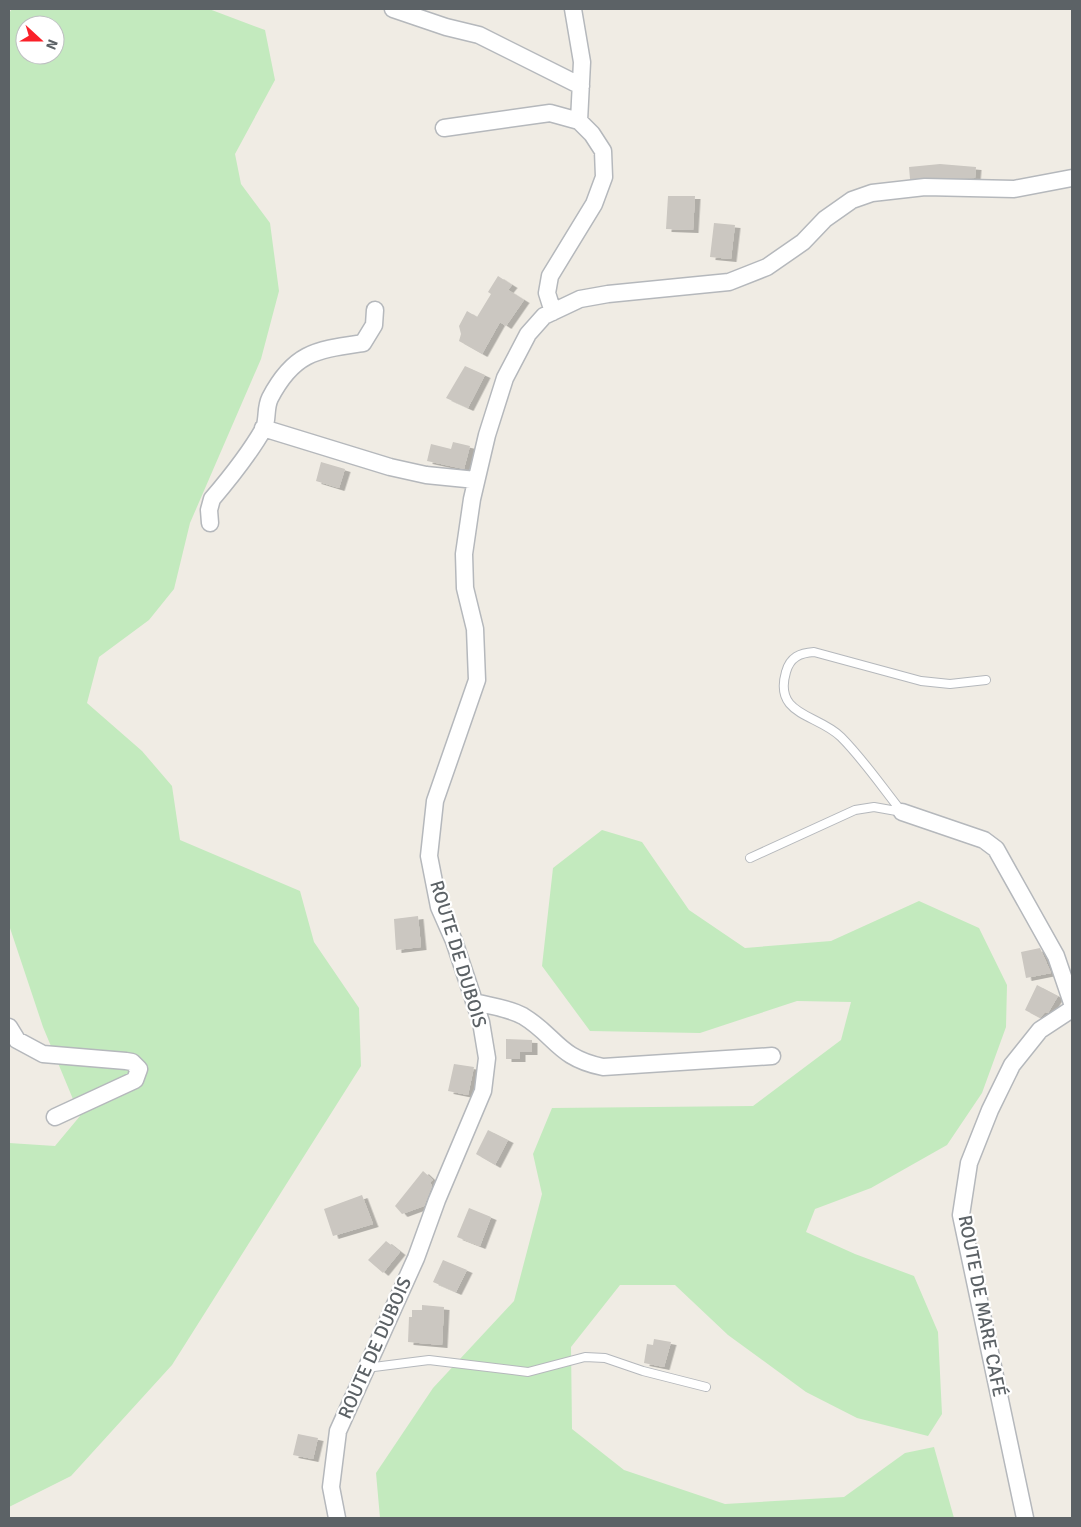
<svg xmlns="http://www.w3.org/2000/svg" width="1081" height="1527" font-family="Signika,sans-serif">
<defs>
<filter id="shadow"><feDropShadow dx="5.5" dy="3" stdDeviation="0" flood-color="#0004"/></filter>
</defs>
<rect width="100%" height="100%" fill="#f0ece4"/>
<path fill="#c3eabe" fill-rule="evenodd" d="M 12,9 L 209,9 L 265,30 L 275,80 L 235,154 L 241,184 L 270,223 L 279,291 L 261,359 L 190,523 L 174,589 L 149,620 L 99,657 L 87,703 L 142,751 L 172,786 L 180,840 L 300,891 L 314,942 L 359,1008 L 361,1066 L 172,1365 L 71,1476 L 9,1507 L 9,1143 L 55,1146 L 80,1116 L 43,1027 L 9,925 L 9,13 ZM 25,25 L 55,25 L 55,55 L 25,55 Z
M 602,830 L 642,842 L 689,910 L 745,948 L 831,941 L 919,901 L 979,928 L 1007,985 L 1006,1027 L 982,1093 L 947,1145 L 871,1188 L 815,1209 L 806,1232 L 855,1254 L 914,1276 L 938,1332 L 942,1414 L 928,1436 L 857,1418 L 806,1392 L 728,1335 L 675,1285 L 620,1285 L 571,1347 L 572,1429 L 624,1470 L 725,1504 L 844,1497 L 905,1453 L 934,1447 L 954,1518 L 380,1518 L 376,1473 L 433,1388 L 514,1301 L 542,1194 L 533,1154 L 552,1108 L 753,1106 L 841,1040 L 851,1002 L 797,1001 L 700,1033 L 590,1031 L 542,966 L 553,868 Z"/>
<path fill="#cbc7c1" filter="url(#shadow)" d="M 940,164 L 976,167 L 975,178 L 910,179 L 909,167 Z
M 668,196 L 695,196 L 693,230 L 666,229 Z
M 714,223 L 735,225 L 731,259 L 710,257 Z
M 498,276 L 512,285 L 508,290 L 524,300 L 506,326 L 500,322 L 482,354 L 459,341 L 461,334 L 459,326 L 467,311 L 477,317 L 491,294 L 488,292 Z
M 465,366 L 485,375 L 468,408 L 446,398 Z
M 453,442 L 470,446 L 464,469 L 427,461 L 431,444 L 451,449 Z
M 321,462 L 345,469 L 339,488 L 316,481 Z
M 418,916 L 421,947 L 396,950 L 394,919 Z
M 1040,948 L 1051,973 L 1026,978 L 1021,952 Z
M 1037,985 L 1058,996 L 1048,1013 L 1045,1012 L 1040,1018 L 1025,1010 Z
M 506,1039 L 532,1040 L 532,1052 L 520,1052 L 520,1059 L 506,1059 Z
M 454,1064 L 474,1067 L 468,1095 L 448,1091 Z
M 488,1130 L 508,1140 L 495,1165 L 476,1154 Z
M 423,1171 L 433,1180 L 430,1182 L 432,1186 L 424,1206 L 402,1214 L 395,1206 Z
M 362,1195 L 373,1224 L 333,1236 L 324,1209 Z
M 469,1208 L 491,1217 L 480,1246 L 457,1237 Z
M 386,1241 L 400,1252 L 383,1273 L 368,1260 Z
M 443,1260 L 467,1270 L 456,1292 L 433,1282 Z
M 422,1305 L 444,1307 L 442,1345 L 408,1342 L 409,1317 L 412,1317 L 412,1310 L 422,1310 Z
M 654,1339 L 671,1342 L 664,1367 L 644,1363 L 647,1344 L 653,1345 Z
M 298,1434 L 318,1438 L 313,1459 L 293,1455 Z"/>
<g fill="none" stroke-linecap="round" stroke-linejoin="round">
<defs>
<path id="service" d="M 902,812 C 882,787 863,759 841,737 C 818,714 773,716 786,672 C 790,657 800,653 814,652 L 921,681 L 950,684 L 986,680
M 750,858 L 855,810 L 874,807 L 902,812
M 366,1368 L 429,1360 L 528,1372 L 585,1357 L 605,1358 L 643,1371 L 706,1387"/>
<path id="minor" d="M 393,9 L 446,27 L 479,35 L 581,86
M 573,9 L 582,62 L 579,121
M 444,128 L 550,113 L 579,121 L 592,134 L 603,151 L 604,177 L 594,204 L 550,276 L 547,293 L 553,312
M 263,428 L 390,467 L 426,475 L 476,480
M 210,523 L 209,510 L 212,499 C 229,479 251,451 264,428 C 268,419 265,408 270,398 C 294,352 316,350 363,343 L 374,325 L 375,310
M 902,812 L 984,840 L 996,849 L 1056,956 L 1072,1003
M 474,1002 C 490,1006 509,1008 523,1016 C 556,1036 558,1058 603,1067 L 772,1056
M 9,1027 L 17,1040 L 43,1054 L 126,1061 L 132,1062 L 139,1069 L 135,1080 L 55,1117
M 337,1518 L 331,1487 L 338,1431 L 416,1258 L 437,1200 L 483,1091 L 487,1058 L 481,1022 L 454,941 L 439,907 L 429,856 L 435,801 L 477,680 L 475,629 L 465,588 L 464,554 L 472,499 L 487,435 L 505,378 L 528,334 L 544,316 L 580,299 L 608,294 L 729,282 L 767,267 L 803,242 L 825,219 L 852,200 L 872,193 L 925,187 L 1014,189 L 1072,178
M 1025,1518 L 961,1215 L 969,1163 L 990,1110 L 1012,1065 L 1040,1030 L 1072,1009"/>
</defs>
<use href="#service" stroke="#b5b8bc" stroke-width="10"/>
<use href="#minor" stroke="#b5b8bc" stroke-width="19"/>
<use href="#service" stroke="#fff" stroke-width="8"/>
<use href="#minor" stroke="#fff" stroke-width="16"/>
</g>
<g text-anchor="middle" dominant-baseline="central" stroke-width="4.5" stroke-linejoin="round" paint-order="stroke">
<g font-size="19" fill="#5c6266" stroke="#fff">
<text transform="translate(458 954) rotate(73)">ROUTE DE DUBOIS</text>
<text transform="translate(982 1306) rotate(79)">ROUTE DE MARE CAFÉ</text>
<text transform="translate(375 1348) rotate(-66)">ROUTE DE DUBOIS</text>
</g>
</g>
<rect width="1081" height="1527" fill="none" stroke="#5c6266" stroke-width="20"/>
<g transform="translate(40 40) rotate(111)"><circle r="24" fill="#ffffff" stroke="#bec0c2"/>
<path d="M0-4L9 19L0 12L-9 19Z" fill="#fa2029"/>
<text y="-8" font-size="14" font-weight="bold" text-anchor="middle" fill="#5c6266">N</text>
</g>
</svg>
